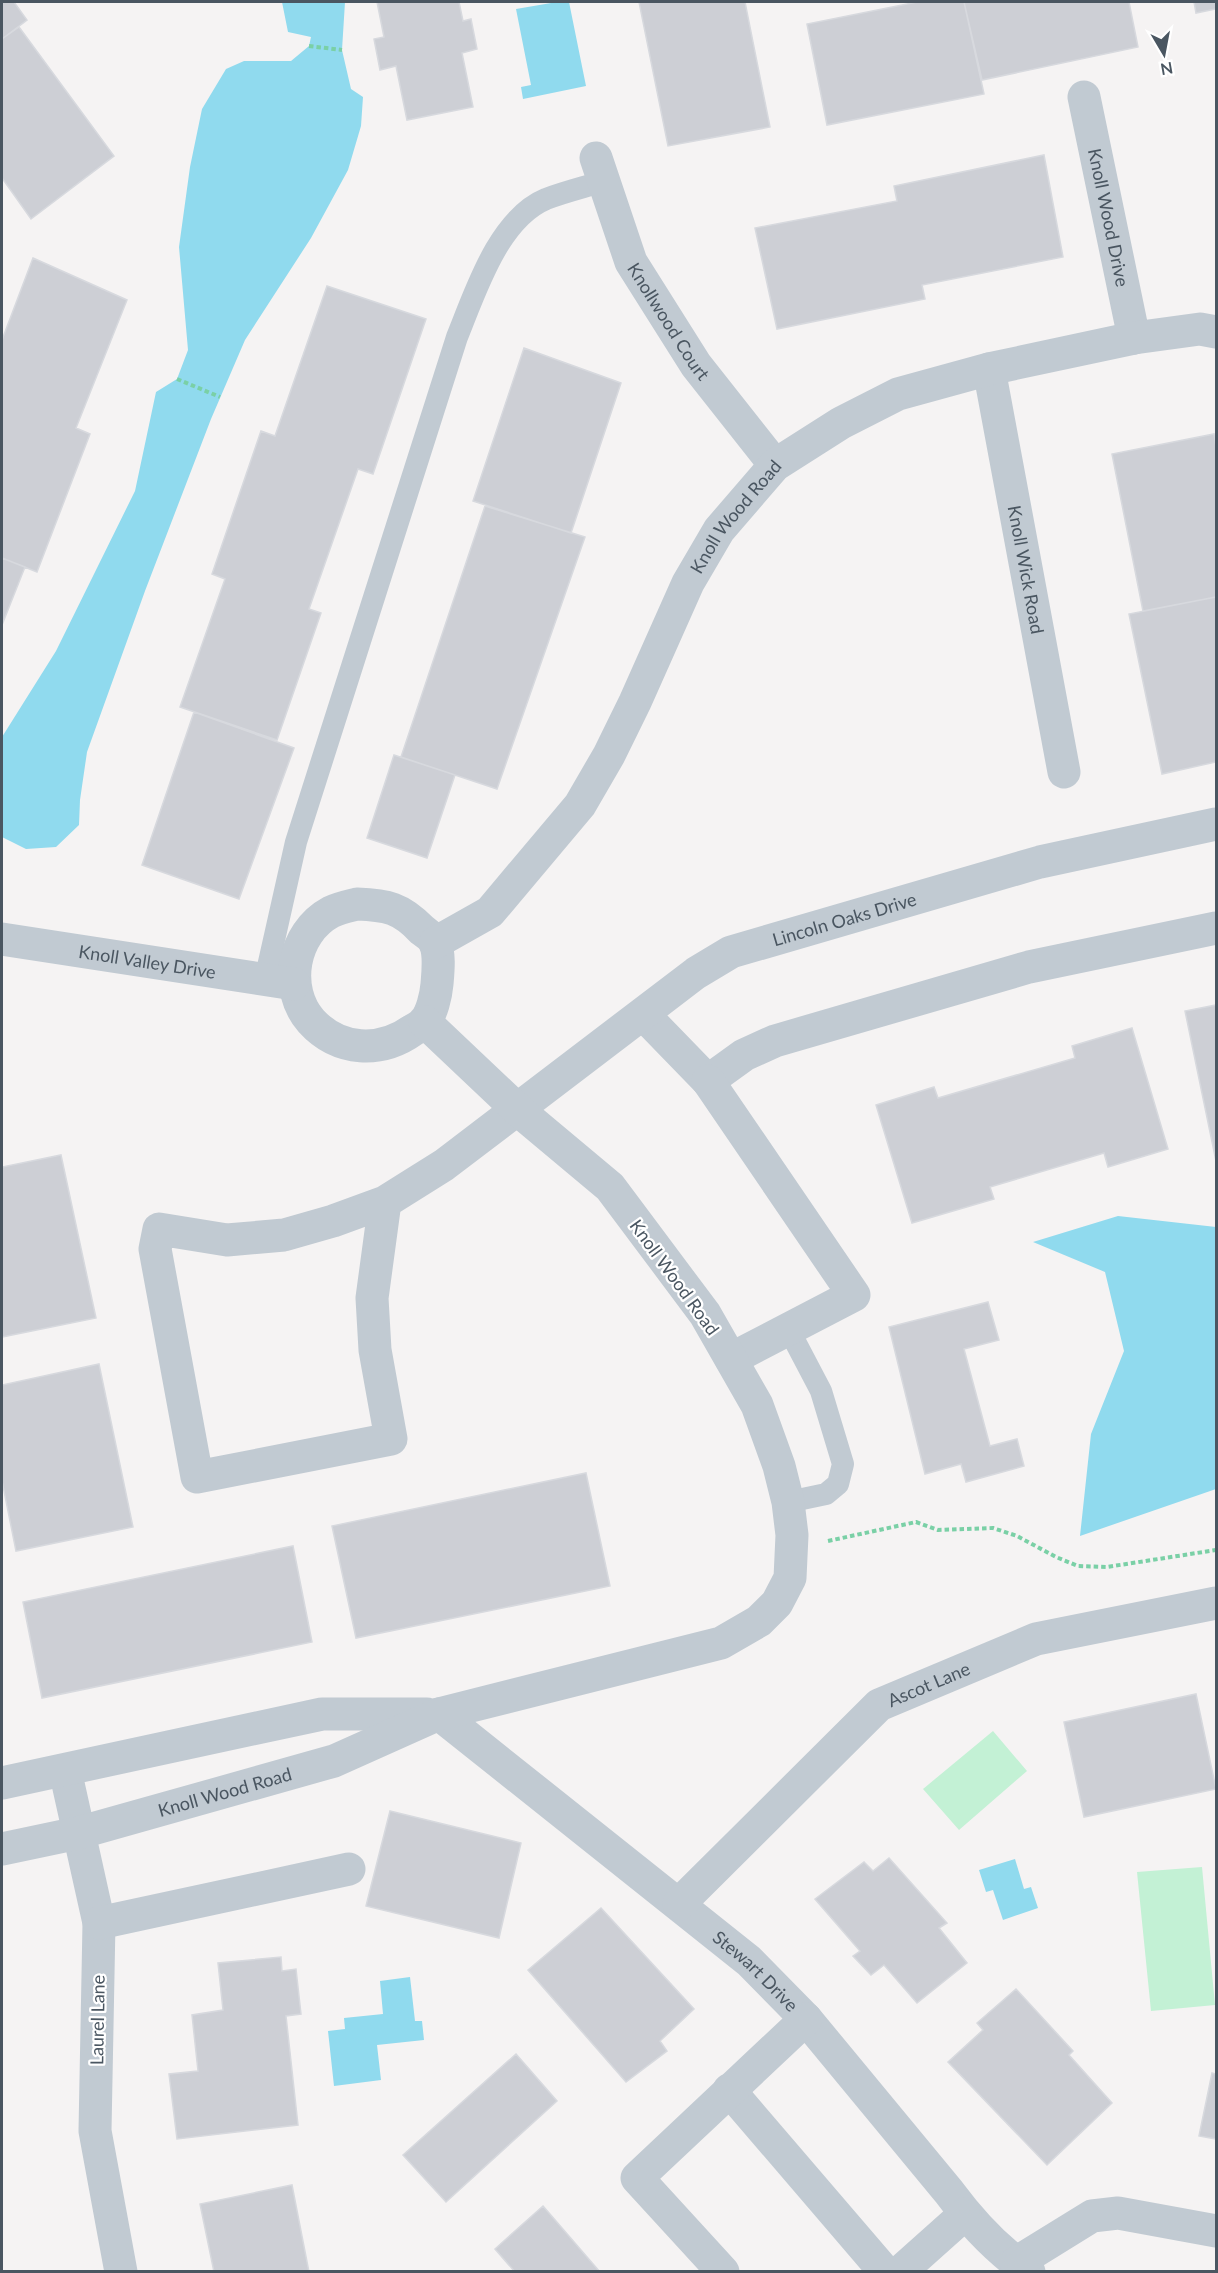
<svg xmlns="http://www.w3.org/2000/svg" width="1218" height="2273" font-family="Lato,sans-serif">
<rect width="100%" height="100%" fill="#f5f3f3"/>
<path fill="#c3f1d5" d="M 993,1731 L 1027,1771 L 959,1830 L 923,1789 Z
M 1202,1867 L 1215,2005 L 1151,2011 L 1137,1872 Z"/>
<path fill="#90daee" d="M 282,2 L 345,2 L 342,50 L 351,89 L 363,97 L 361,126 L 348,170 L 311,238 L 245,340 L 211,419 L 145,591 L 87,752 L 80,800 L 79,825 L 56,847 L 26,849 L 2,837 L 2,737 L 56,651 L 135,491 L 156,392 L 177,379 L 188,350 L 179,247 L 190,167 L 202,109 L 226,69 L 244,61 L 291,61 L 309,46 L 311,37 L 288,32 Z
M 557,2 L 569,2 L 586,86 L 523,99 L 521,87 L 531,85 L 516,9 Z
M 1118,1216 L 1216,1227 L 1216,1489 L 1080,1536 L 1091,1434 L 1124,1351 L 1105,1272 L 1033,1242 Z
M 1015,1859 L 1024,1889 L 1031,1887 L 1038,1908 L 1003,1920 L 993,1890 L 986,1892 L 979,1870 Z
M 410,1977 L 415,2021 L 422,2021 L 424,2040 L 377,2045 L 381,2080 L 334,2086 L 328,2031 L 345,2029 L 344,2018 L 383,2014 L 380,1981 Z"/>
<path fill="#cdcfd5" stroke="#d7d9de" stroke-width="1.5" d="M 2,2 L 14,2 L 27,20 L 2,39 Z
M 377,2 L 459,2 L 463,21 L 471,19 L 477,49 L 462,53 L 473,107 L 407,120 L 396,66 L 380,70 L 374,39 L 384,37 Z
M 639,2 L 745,2 L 770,127 L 668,146 Z
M 917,2 L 964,2 L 984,94 L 827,125 L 807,24 Z
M 964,2 L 1129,2 L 1138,47 L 982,80 Z
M 1194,2 L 1216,2 L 1216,9 L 1196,13 Z
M 19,27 L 114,156 L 31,219 L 2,178 L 2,39 Z
M 1044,155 L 1063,257 L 922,285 L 925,299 L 777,329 L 755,228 L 897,201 L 894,186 Z
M 33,258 L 127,300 L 76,428 L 90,434 L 37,572 L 2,558 L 2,340 Z
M 327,286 L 426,319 L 373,474 L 358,469 L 309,609 L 321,613 L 277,740 L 180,707 L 225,579 L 212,574 L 261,431 L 275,436 Z
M 524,348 L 621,383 L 571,533 L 473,501 Z
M 1214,434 L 1216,447 L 1216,597 L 1143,611 L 1112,454 Z
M 485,506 L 585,537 L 497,789 L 401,757 Z
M 2,558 L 25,567 L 2,625 Z
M 1216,597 L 1216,762 L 1162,774 L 1129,614 Z
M 194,712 L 294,748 L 239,899 L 142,865 Z
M 394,755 L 455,775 L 427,858 L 367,838 Z
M 1216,1005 L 1216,1161 L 1185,1011 Z
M 1132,1028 L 1168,1149 L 1108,1167 L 1104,1153 L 990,1187 L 994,1199 L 912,1223 L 876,1105 L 934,1087 L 938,1098 L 1075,1058 L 1072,1046 Z
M 61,1155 L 96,1318 L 2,1337 L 2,1167 Z
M 988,1302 L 999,1340 L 964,1349 L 990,1446 L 1017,1439 L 1024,1466 L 966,1482 L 961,1464 L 925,1474 L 889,1327 Z
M 99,1364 L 133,1527 L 16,1551 L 2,1481 L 2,1385 Z
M 586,1473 L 610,1586 L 356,1638 L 332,1526 Z
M 293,1546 L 312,1642 L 42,1698 L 23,1602 Z
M 1196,1694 L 1216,1789 L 1084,1817 L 1064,1722 Z
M 390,1811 L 521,1843 L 499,1938 L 366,1906 Z
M 889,1858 L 947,1923 L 939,1928 L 967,1963 L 917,2003 L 884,1965 L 871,1975 L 853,1956 L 860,1951 L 815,1899 L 864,1862 L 873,1871 Z
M 601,1908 L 694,2009 L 660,2041 L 667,2051 L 626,2082 L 528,1970 Z
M 281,1957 L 282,1971 L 296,1969 L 301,2014 L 286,2016 L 298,2125 L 177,2139 L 169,2074 L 198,2071 L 192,2015 L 223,2010 L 218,1963 Z
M 1016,1989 L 1073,2051 L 1069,2055 L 1112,2103 L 1047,2165 L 948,2062 L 983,2030 L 977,2023 Z
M 516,2054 L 557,2101 L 446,2202 L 403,2155 Z
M 1212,2073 L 1216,2074 L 1216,2139 L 1199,2136 Z
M 292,2185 L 309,2272 L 214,2272 L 200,2204 Z
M 543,2206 L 600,2272 L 515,2272 L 495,2249 Z"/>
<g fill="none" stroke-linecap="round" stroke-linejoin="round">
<path stroke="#7ad0a6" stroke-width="4" stroke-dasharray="4.5 3" stroke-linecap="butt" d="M 309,46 L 342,50
M 177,379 L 220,397
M 828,1541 L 916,1522 L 938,1530 L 993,1528 L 1017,1536 L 1056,1557 L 1078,1566 L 1107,1567 L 1216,1550"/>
<path stroke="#c1cad2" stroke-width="22" d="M 265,980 L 296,842 L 457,337 C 475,293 498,219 546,199 C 564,192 585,187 604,181
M 788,1502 L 826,1494 L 838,1484 L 843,1464 L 821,1391 L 789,1330"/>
<g stroke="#c1cad2" stroke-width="33">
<path id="s1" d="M 1084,97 L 1134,338"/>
<path id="s2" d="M 596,158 L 631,262 L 696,365 L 775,465"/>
<path id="s3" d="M 989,369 L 1064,772"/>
<path d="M 357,904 C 387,905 401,908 422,930 C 426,933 433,938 435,943 C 440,954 438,972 437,984 C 436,995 432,1014 424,1022 C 422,1025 417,1028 413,1030 C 381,1053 339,1052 311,1021 C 283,989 292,933 331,912 C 339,908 349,906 357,904 Z"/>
<path id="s4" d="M 2,939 L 294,984"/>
<path id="s5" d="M 435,943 L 490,912 L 580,805 L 609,755 L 635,702 L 688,583 L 719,530 L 775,465 L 841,423 L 898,394 L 989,369 L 1134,338 L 1200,329 L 1216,332"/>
<path d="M 643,1014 L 708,1081 L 744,1055 L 775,1041 L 1029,967 L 1216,928"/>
<path d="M 708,1081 L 854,1295 L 731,1359"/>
<path id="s6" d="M 385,1202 L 372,1298 L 375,1350 L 391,1439 L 197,1477 L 155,1249 L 159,1229 L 227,1240 L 284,1235 L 333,1221 L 385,1202 L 444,1165 L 696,973 L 731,952 L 1040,862 L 1216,824"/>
<path id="s7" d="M 439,1714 L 749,1961 L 806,2019 L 949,2192 C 972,2223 997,2250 1029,2272"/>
<path d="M 65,1770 L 99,1923 L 95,2131 L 121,2272"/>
<path d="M 2,1783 L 322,1714 L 427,1714"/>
<path id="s8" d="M 2,1849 L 78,1833 L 334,1761 L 439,1714 L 721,1643 L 759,1621 L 777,1603 L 790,1578 L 792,1535 L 788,1502 L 779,1466 L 757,1405 L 705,1314 L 610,1187 L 518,1110 L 425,1022"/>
<path id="s9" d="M 679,1904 L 879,1705 L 1036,1639 L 1216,1603"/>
<path d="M 99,1923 L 349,1869"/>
<path d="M 729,2090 L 885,2272"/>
<path d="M 1016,2263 L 1092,2216 L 1118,2213 L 1216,2231"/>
<path d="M 723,2272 L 637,2178 L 806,2019"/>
<path d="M 900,2272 L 965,2214"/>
</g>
</g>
<g text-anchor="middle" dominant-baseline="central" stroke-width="4.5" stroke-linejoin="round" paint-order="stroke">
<g font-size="18" fill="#4a5661" stroke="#fff">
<text stroke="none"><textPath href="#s1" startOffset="123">Knoll Wood Drive</textPath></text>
<text stroke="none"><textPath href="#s2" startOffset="180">Knollwood Court</textPath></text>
<text stroke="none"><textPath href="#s5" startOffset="532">Knoll Wood Road</textPath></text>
<text stroke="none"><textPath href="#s3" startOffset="204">Knoll Wick Road</textPath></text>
<text stroke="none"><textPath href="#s6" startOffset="1467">Lincoln Oaks Drive</textPath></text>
<text stroke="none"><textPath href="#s4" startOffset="147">Knoll Valley Drive</textPath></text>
<text transform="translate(675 1277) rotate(54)">Knoll Wood Road</text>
<text stroke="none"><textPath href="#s9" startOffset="336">Ascot Lane</textPath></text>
<text stroke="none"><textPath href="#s8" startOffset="230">Knoll Wood Road</textPath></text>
<text stroke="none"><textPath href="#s7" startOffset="408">Stewart Drive</textPath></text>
<text transform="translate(97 2020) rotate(-89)">Laurel Lane</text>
</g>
</g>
<rect width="1218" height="2273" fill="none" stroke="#4a5661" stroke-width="6"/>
<g transform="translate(1164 54) rotate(170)" stroke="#ffffff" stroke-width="4.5" paint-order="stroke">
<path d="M0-4.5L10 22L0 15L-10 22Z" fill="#4a5661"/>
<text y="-9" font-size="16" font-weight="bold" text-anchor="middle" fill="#4a5661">N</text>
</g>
</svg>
